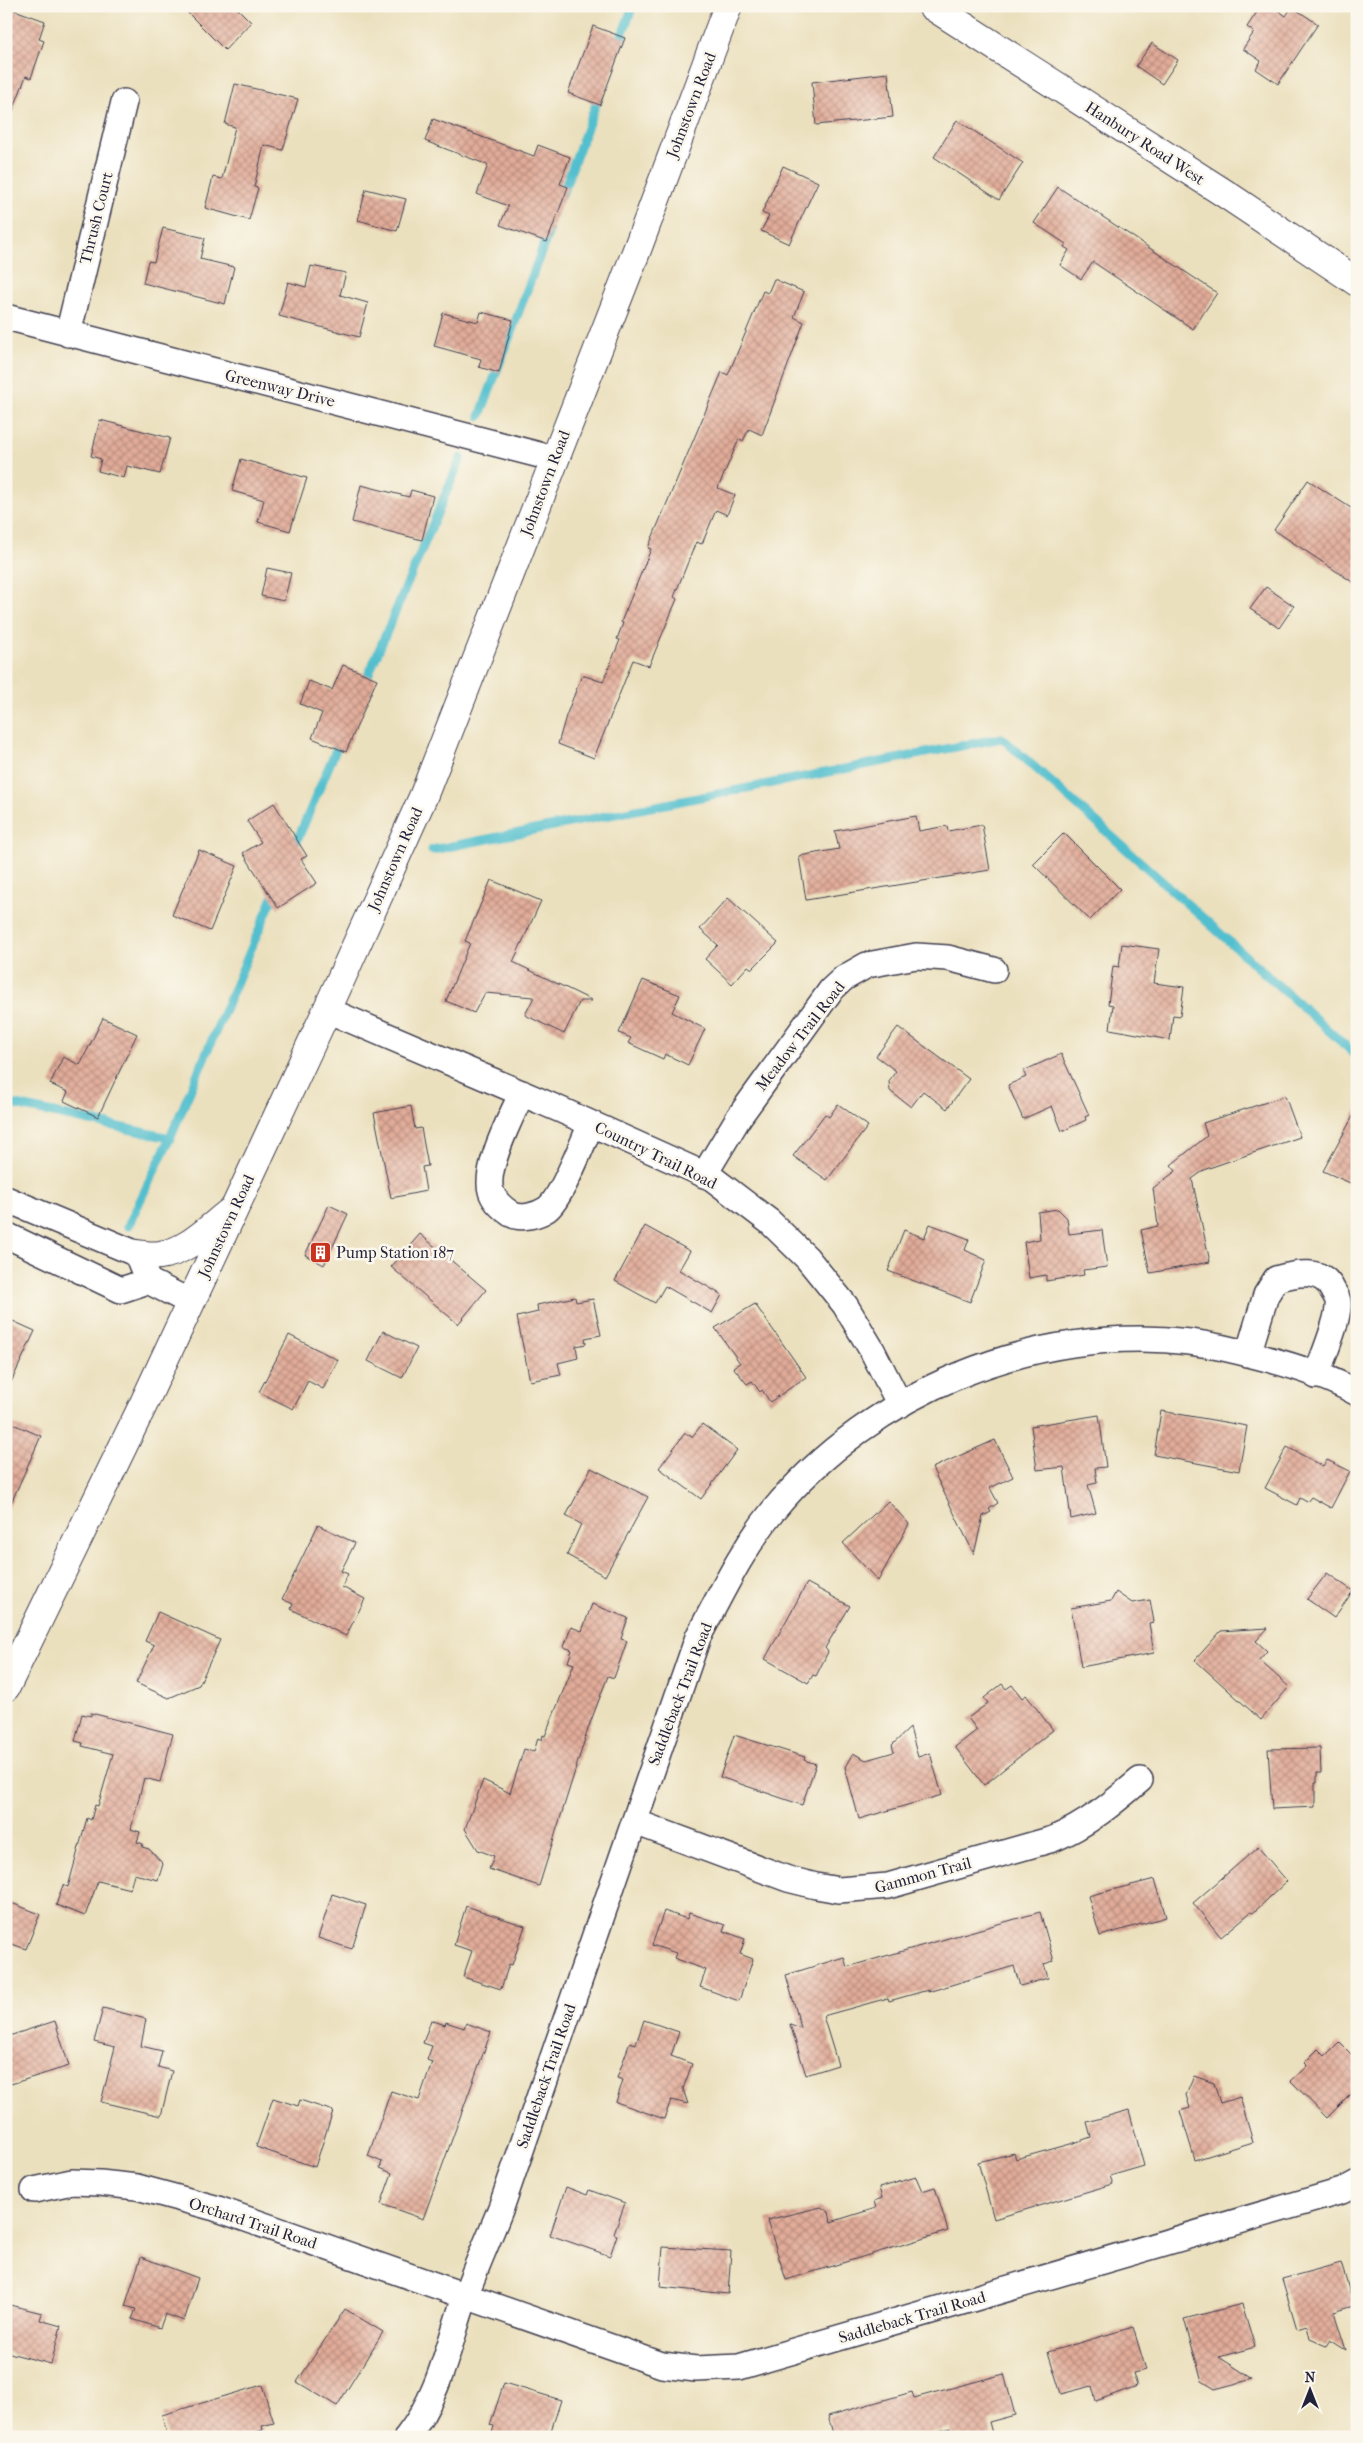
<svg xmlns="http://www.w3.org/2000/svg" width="1363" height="2443" font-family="'IM FELL French Canon',serif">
<defs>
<pattern id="building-cross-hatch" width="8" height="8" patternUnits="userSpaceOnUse" patternTransform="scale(1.25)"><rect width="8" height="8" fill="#e2ac99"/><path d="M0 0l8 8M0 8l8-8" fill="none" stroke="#b78c7e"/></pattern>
</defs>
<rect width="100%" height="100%" fill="#fbf7ec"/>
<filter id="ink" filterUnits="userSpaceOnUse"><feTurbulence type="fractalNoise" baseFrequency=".02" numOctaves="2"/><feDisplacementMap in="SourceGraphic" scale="10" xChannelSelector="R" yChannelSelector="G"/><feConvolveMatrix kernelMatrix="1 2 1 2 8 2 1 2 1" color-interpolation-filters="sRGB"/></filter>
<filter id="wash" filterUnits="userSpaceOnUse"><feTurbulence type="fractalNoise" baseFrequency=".0096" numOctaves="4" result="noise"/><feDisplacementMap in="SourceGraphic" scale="20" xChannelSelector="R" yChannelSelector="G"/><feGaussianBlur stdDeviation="1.12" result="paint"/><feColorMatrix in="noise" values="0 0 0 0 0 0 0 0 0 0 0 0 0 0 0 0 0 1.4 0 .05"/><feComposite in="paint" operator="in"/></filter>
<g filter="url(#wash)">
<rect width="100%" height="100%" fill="#ebe0be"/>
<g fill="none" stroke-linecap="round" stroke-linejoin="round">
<path stroke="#53bfce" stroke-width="9" d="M 617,48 L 633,6
M 562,195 L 600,93
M 480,416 L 549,231
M 364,685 L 461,458
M 293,850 L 341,738
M 432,850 L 1002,738 L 1357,1056
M 6,1103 L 170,1138
M 128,1226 L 170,1138 L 277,888"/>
</g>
<g id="blocks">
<path fill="url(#building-cross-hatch)" d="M 181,6 L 235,6 L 251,22 L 225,50 Z
M 1261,6 L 1272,6 L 1286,16 L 1292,7 L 1318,24 L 1278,84 L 1256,69 L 1261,61 L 1243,49 L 1254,32 L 1247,27 Z
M 6,7 L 45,21 L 39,39 L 44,41 L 31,78 L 26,76 L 9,121 L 6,121 Z
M 593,26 L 625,38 L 600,105 L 568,93 Z
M 1152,43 L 1178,60 L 1162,84 L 1136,66 Z
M 888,73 L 893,117 L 816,125 L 812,82 Z
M 235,84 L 298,99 L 283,150 L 264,145 L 254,187 L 258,188 L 249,220 L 205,208 L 213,177 L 222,179 L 235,127 L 225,124 Z
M 433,119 L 534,156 L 538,145 L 570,157 L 560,184 L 568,187 L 547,242 L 500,225 L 508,206 L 477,194 L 488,165 L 425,141 Z
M 957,120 L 1023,163 L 999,200 L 934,157 Z
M 783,166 L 818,182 L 789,244 L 761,231 L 769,216 L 762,213 Z
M 1058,187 L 1217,293 L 1193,329 L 1093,262 L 1081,279 L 1060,265 L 1069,250 L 1064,247 L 1066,244 L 1034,223 Z
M 366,189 L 406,199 L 397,231 L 358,220 Z
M 163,228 L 205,238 L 200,259 L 234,267 L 225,304 L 143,283 L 148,261 L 154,262 Z
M 311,266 L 346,273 L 340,295 L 368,303 L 359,337 L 279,316 L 288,282 L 306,287 Z
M 774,279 L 804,292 L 794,317 L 804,322 L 762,435 L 749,429 L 743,441 L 739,439 L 718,488 L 735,495 L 727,515 L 716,510 L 702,544 L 696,542 L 674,597 L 677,599 L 649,666 L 633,660 L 594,758 L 558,744 L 566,716 L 582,675 L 603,682 L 620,640 L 617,639 L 623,623 L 621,622 L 651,549 L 648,548 L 722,372 L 728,375 L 763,291 L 768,293 Z
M 481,312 L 513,320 L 499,373 L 479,367 L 481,359 L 434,346 L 443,313 L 478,322 Z
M 100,420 L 170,438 L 160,474 L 127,466 L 124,478 L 98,471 L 101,459 L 91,456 Z
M 241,459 L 307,478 L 290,531 L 258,522 L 264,500 L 232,491 Z
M 1308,480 L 1357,512 L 1357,585 L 1274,530 Z
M 361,485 L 409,497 L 411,490 L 433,496 L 422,540 L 352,522 Z
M 267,568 L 291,573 L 284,601 L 261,596 Z
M 1266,587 L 1294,606 L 1279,628 L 1250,609 Z
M 343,665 L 377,679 L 346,752 L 312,738 L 322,713 L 300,704 L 309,681 L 332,690 Z
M 274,803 L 307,856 L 301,859 L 317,883 L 278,908 L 243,853 L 261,842 L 247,821 Z
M 916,816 L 919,831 L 947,826 L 948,831 L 982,825 L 990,870 L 806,900 L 799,856 L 839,849 L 835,831 Z
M 1064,833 L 1120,889 L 1090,920 L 1033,864 Z
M 199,850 L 237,866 L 210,931 L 172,915 Z
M 491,880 L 541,901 L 513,962 L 591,1000 L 591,1001 L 580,1001 L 564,1034 L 525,1015 L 534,997 L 485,993 L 474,1013 L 446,1001 L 470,943 L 465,941 Z
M 728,898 L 778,943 L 752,969 L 748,966 L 732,984 L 705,959 L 718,945 L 700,929 Z
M 1122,944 L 1159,949 L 1154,983 L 1184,987 L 1180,1016 L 1173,1015 L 1170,1040 L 1110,1029 L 1113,1005 L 1108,1004 L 1113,966 L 1119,967 Z
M 643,980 L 680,995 L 672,1012 L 705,1029 L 688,1065 L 665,1054 L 663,1059 L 628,1043 L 631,1038 L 619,1033 Z
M 103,1018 L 137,1034 L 98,1117 L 64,1101 L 68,1092 L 50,1084 L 63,1057 L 80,1065 Z
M 898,1027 L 969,1079 L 947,1109 L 923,1091 L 911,1107 L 890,1091 L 889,1081 L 896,1071 L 876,1056 Z
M 1061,1054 L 1089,1115 L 1085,1117 L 1086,1120 L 1062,1131 L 1052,1106 L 1023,1119 L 1008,1085 L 1026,1077 L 1023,1071 Z
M 1285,1096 L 1300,1137 L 1206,1169 L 1192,1179 L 1210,1262 L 1150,1273 L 1141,1230 L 1158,1226 L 1153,1188 L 1176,1171 L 1171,1165 L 1207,1136 L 1203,1123 Z
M 838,1104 L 868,1126 L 827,1180 L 793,1156 L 825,1114 L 829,1117 Z
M 411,1106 L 415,1129 L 421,1128 L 428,1166 L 422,1167 L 426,1191 L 391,1198 L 374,1113 Z
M 1357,1109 L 1357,1186 L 1323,1171 Z
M 329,1205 L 348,1214 L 324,1265 L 305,1255 Z
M 1058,1209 L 1067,1218 L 1069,1234 L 1102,1230 L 1107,1267 L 1083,1270 L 1084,1275 L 1046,1281 L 1046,1275 L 1029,1278 L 1024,1242 L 1040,1239 L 1038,1212 Z
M 930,1224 L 969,1239 L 965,1250 L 986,1260 L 970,1302 L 888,1271 L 904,1230 L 924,1238 Z
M 645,1226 L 690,1251 L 679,1270 L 722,1295 L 712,1313 L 665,1286 L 655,1303 L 615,1281 Z
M 420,1234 L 486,1290 L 458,1324 L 391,1267 Z
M 575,1297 L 576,1302 L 593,1299 L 601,1335 L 585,1338 L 586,1344 L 576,1346 L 578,1358 L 558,1363 L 561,1375 L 530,1381 L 517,1317 L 538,1312 L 537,1305 Z
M 755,1304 L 806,1377 L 770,1402 L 762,1390 L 760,1392 L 752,1381 L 747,1384 L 733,1367 L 740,1363 L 715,1328 Z
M 6,1318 L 35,1331 L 6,1393 Z
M 383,1331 L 417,1348 L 402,1378 L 368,1361 Z
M 289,1335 L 338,1360 L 323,1389 L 308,1381 L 293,1409 L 259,1392 Z
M 1161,1411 L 1247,1426 L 1239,1471 L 1154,1455 Z
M 1099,1415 L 1106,1467 L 1095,1468 L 1097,1483 L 1088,1485 L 1096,1513 L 1071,1519 L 1064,1467 L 1037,1470 L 1031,1426 Z
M 6,1421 L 41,1436 L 7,1512 L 6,1512 Z
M 702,1424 L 737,1450 L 701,1499 L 659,1468 L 685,1433 L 692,1437 Z
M 995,1440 L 1013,1477 L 990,1488 L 998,1503 L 989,1509 L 991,1512 L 983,1516 L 974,1554 L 932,1468 Z
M 1287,1447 L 1323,1466 L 1327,1460 L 1350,1471 L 1331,1508 L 1311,1497 L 1307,1502 L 1300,1498 L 1297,1505 L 1265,1488 Z
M 591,1468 L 648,1497 L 605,1576 L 567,1555 L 581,1524 L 566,1516 Z
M 888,1501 L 909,1524 L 878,1581 L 843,1543 Z
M 318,1525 L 355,1543 L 341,1571 L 348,1574 L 342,1587 L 365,1599 L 346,1636 L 291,1609 L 293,1604 L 282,1599 Z
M 1327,1573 L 1353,1591 L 1334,1618 L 1307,1599 Z
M 807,1583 L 850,1606 L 825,1648 L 828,1652 L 816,1676 L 813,1675 L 808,1683 L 765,1659 Z
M 1116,1592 L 1132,1603 L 1150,1600 L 1154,1622 L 1149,1623 L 1154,1653 L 1081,1667 L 1071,1608 L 1111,1601 Z
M 592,1604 L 628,1618 L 621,1639 L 627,1641 L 614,1678 L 608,1676 L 589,1726 L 539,1886 L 489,1869 L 494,1856 L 478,1850 L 465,1829 L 483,1780 L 510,1793 L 524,1749 L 534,1752 L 538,1738 L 542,1740 L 543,1735 L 545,1736 L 574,1664 L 568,1662 L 572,1650 L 564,1647 L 571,1627 L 582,1631 Z
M 158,1612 L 220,1640 L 199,1685 L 169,1698 L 136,1683 L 154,1645 L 145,1641 Z
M 1268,1628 L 1256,1641 L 1267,1651 L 1259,1660 L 1289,1687 L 1261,1720 L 1195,1660 L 1221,1631 Z
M 1002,1684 L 1006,1689 L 1012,1685 L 1022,1698 L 1026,1695 L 1053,1730 L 984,1785 L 955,1747 L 977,1730 L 968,1718 L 988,1703 L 984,1698 Z
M 91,1713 L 173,1734 L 160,1782 L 144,1778 L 131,1829 L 140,1832 L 137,1842 L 143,1844 L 142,1847 L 149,1849 L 163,1864 L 158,1880 L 134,1874 L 130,1889 L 98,1881 L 85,1916 L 56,1905 L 63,1885 L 68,1887 L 87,1818 L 91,1820 L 95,1805 L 98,1806 L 113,1754 L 82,1746 L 83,1743 L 75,1741 L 82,1714 L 91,1716 Z
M 910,1728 L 918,1757 L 930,1753 L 942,1795 L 859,1819 L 845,1767 L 853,1753 L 866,1760 L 894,1752 L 892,1745 Z
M 734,1735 L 805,1757 L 804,1760 L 816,1764 L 802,1805 L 720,1777 Z
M 1320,1748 L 1321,1773 L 1317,1773 L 1317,1783 L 1315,1783 L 1315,1807 L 1272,1809 L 1268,1749 Z
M 1258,1847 L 1287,1881 L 1253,1913 L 1251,1912 L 1221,1937 L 1193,1903 Z
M 1155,1879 L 1166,1917 L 1100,1936 L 1088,1896 Z
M 332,1894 L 366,1905 L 352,1949 L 318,1938 Z
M 6,1901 L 40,1914 L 26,1949 L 6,1942 Z
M 466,1906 L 525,1926 L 512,1965 L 509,1964 L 501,1989 L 463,1977 L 472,1951 L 454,1945 Z
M 664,1911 L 687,1919 L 689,1913 L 725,1925 L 723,1931 L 745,1939 L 740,1954 L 753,1959 L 739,2001 L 700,1987 L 706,1970 L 674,1958 L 676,1953 L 652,1945 Z
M 1040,1912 L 1054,1961 L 1044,1964 L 1048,1978 L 1020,1986 L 1014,1966 L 928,1992 L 928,1990 L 889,2001 L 888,1998 L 823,2016 L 838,2065 L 806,2075 L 790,2024 L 801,2028 L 786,1975 L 844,1957 L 847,1967 Z
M 103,2008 L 146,2019 L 141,2046 L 162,2051 L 158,2067 L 172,2071 L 161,2116 L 101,2102 L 115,2047 L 94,2042 Z
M 431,2020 L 445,2025 L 446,2022 L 464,2028 L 466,2023 L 491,2032 L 423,2219 L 381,2204 L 392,2173 L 380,2168 L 382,2162 L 368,2156 L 391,2091 L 419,2100 L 432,2062 L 427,2060 L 432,2046 L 423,2043 Z
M 644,2020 L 679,2032 L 671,2056 L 692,2064 L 683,2089 L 688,2104 L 671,2100 L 664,2119 L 616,2102 L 623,2080 L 617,2078 L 630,2042 L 636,2044 Z
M 55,2021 L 69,2066 L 11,2084 L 6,2070 L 6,2037 Z
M 1339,2042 L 1357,2060 L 1357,2088 L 1327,2118 L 1291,2081 L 1307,2066 L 1304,2063 L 1318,2049 L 1325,2056 Z
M 1194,2076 L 1214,2083 L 1220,2103 L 1240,2097 L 1253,2142 L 1195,2160 L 1180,2111 L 1190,2108 L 1186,2095 Z
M 273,2098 L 298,2106 L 300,2100 L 333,2111 L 315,2167 L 256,2147 Z
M 1129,2110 L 1144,2166 L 1110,2176 L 1113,2184 L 994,2219 L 978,2162 L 1014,2153 L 1016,2159 L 1074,2143 L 1091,2137 L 1087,2122 Z
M 916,2177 L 922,2191 L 935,2187 L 948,2231 L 786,2280 L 767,2220 L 821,2207 L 829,2212 L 831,2222 L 876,2208 L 874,2201 L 882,2198 L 879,2188 Z
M 566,2187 L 587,2195 L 589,2190 L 625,2203 L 614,2234 L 617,2235 L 610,2256 L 550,2235 Z
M 663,2247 L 731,2251 L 728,2294 L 660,2287 Z
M 141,2257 L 198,2278 L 184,2321 L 165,2314 L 160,2328 L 132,2319 L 136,2309 L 125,2306 Z
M 1341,2263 L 1354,2306 L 1334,2312 L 1346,2350 L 1330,2340 L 1326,2346 L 1310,2339 L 1307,2326 L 1297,2329 L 1282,2279 Z
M 6,2304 L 42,2313 L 40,2320 L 61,2326 L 51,2364 L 6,2352 Z
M 1242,2304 L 1255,2347 L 1219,2357 L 1253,2379 L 1215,2389 L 1202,2381 L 1184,2319 Z
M 345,2309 L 383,2332 L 337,2406 L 297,2382 Z
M 1133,2327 L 1146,2370 L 1133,2373 L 1137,2386 L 1096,2401 L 1092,2386 L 1061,2394 L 1048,2352 Z
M 1004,2374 L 1015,2415 L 989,2422 L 993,2437 L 952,2437 L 950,2428 L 917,2437 L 834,2437 L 828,2416 L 912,2392 L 914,2398 Z
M 504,2383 L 561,2400 L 549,2437 L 491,2437 L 494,2426 L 490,2425 Z
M 262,2385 L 274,2423 L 262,2426 L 263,2430 L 240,2437 L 168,2437 L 162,2415 Z"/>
</g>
</g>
<g filter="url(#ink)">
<use href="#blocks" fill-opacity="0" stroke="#403e4f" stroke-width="1"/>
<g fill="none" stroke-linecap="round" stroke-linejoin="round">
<defs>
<path id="minor" d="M 6,317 L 555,459
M 68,334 L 124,102
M 327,1010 L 561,1110 L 712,1178 L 770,1222 L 807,1258 L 845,1305 L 872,1350 L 900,1405
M 522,1093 C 512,1115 484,1168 491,1191 C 494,1201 502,1208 511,1214 C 521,1220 538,1215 547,1209 C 561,1199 583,1142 591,1124
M 704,1175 L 739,1117 L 831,990 L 844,978 L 867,965 L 916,956 L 948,958 L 994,970
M 6,1199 L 137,1254 L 148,1281 L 190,1302
M 6,1235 L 121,1290 L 148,1281
M 1248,1354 L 1266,1295 L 1276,1279 C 1296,1273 1323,1267 1333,1291 C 1335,1294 1338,1299 1338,1302 C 1340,1318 1322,1359 1316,1376
M 635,1822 L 788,1879 L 816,1886 L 839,1890 L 888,1886 L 1053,1839 C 1087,1825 1113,1803 1140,1780
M 34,2190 L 72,2182 L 100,2183 L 137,2187 L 215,2208 L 662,2365 L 696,2369 L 739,2367 L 1342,2191 L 1357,2183
M 407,2437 C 440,2395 448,2346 465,2297 C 476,2266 490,2236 502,2205 L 698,1637 C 721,1594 742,1549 773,1511 C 872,1391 1035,1324 1190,1342 C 1213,1345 1234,1350 1256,1356 C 1288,1364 1328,1376 1357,1393"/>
<path id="secondary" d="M 932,6 L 1224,193 L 1357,282
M 137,1254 C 144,1255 153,1256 160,1255 C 187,1252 209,1228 230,1212
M 6,1687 L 144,1403 L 327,1010 L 423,797 L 638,247 L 728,6"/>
</defs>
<use href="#minor" stroke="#403e4f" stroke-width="28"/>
<use href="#secondary" stroke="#403e4f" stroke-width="30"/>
<use href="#minor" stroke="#fff" stroke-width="25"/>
<use href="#secondary" stroke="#fff" stroke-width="28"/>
</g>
</g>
<defs>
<symbol id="building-square" viewBox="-11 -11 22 22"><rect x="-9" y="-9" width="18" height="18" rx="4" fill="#c8321e" stroke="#fbf7ec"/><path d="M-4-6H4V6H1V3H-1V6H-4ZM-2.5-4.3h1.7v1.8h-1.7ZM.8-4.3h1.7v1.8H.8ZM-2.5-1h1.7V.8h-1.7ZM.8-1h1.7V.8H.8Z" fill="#fff"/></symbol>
</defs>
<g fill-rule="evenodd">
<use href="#building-square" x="308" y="1240" width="25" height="25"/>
</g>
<g text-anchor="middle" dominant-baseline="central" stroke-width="5" stroke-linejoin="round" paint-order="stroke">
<g font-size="16" fill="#22223b" stroke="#fbf7ec">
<text transform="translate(691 105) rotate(-69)">Johnstown Road</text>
<text transform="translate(1145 143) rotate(33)">Hanbury Road West</text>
<text transform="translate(96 218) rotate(-76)">Thrush Court</text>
<text transform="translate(280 388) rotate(14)">Greenway Drive</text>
<text transform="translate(545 483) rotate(-69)">Johnstown Road</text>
<text transform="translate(395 859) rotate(-66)">Johnstown Road</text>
<text transform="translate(800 1036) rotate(-52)">Meadow Trail Road</text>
<text transform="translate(656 1155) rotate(26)">Country Trail Road</text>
<text transform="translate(226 1226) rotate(-65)">Johnstown Road</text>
<text transform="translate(680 1694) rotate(-69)">Saddleback Trail Road</text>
<text transform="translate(923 1875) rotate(-15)">Gammon Trail</text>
<text transform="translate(546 2076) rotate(-71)">Saddleback Trail Road</text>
<text transform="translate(253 2223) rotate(18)">Orchard Trail Road</text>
<text transform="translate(912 2317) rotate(-16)">Saddleback Trail Road</text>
</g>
<g font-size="16" fill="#22223b" stroke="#fbf7ec" text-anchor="start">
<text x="336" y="1252">Pump Station 187</text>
</g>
</g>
<rect width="1363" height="2443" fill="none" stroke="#fbf7ec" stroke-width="25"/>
<g transform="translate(1310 2390)" stroke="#fbf7ec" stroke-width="4" paint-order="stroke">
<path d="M0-4L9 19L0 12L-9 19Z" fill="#22223b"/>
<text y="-8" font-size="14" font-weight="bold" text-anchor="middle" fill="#22223b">N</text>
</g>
</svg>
